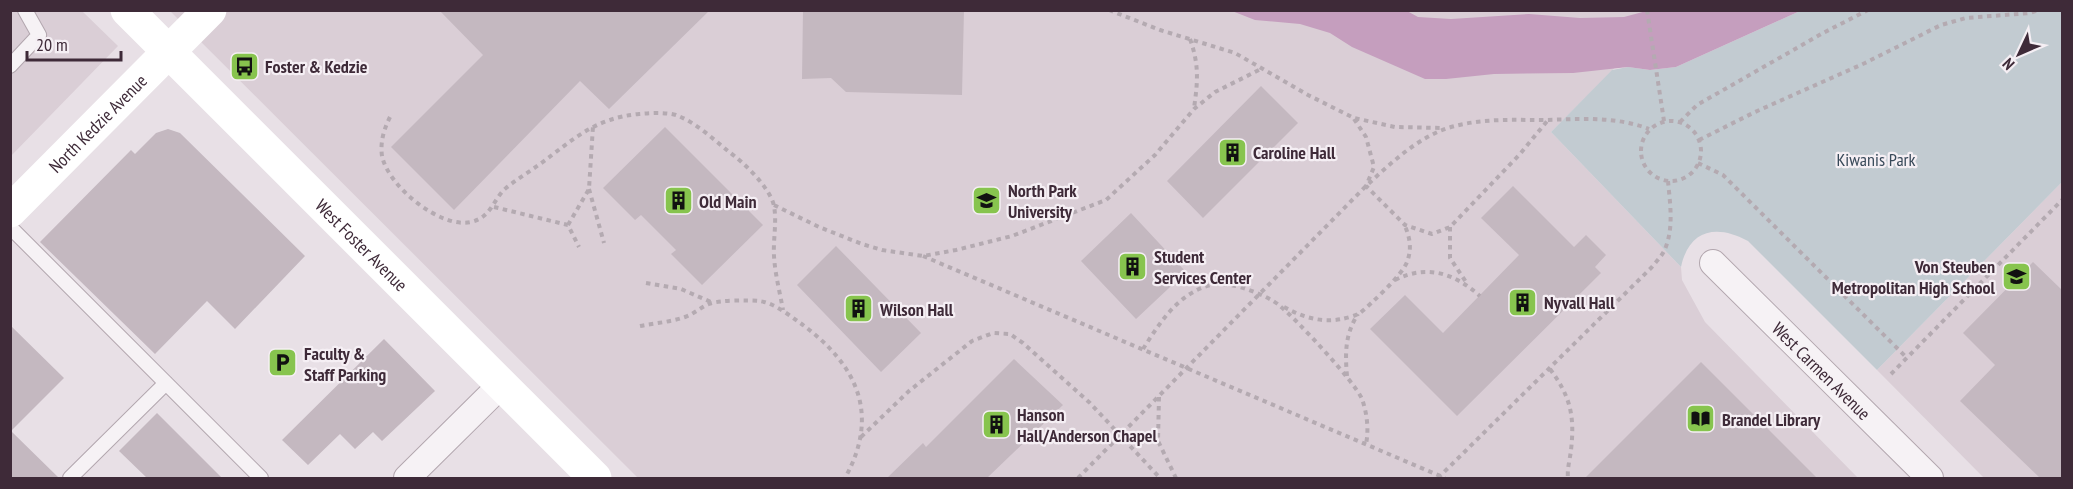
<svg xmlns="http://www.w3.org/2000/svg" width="2073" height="489" font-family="'PT Sans Narrow',sans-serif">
<rect width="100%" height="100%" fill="#e8e0e6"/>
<path fill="#daced6" d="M 11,11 L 82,11 L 118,46 L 11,156 Z
M 170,11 L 1671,11 L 1551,132 L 1681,267 L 1682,280 L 1705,322 L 1858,478 L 638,478 Z
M 2062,182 L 2062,478 L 1984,478 L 1877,370 Z"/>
<path fill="#c2cbd1" d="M 1800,11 L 2062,11 L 2062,182 L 1877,370 L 1748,241 C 1717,224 1689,229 1681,267 L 1551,132 L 1612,70 L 1628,67 L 1650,70 L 1676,67 Z"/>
<path fill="#c59ebe" d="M 1407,11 L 1418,17 L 1451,19 L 1529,14 L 1580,18 L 1624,17 L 1650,10 L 1800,11 L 1676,67 L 1650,70 L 1628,67 L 1573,73 L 1494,74 L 1446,79 L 1425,79 L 1352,47 L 1330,33 L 1300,24 L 1255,20 L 1232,11 Z"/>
<path fill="#c4b8c0" d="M 439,10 L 710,10 L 609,109 L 580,81 L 454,210 L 391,147 L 483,55 Z
M 803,10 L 964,10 L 962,95 L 846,92 L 831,78 L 802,79 Z
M 1261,86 L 1298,123 L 1203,218 L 1167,181 Z
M 665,127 L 763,225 L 702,285 L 671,254 L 676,250 L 641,215 L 635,220 L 603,188 Z
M 168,129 L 180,133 L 305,256 L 235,329 L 207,301 L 155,354 L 40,242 L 131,150 L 135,154 L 156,133 Z
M 1513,186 L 1574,247 L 1586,235 L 1606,255 L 1595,267 L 1601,273 L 1457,416 L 1370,329 L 1405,295 L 1443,333 L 1519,255 L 1481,218 Z
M 1131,213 L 1186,272 L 1136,319 L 1081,261 Z
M 836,246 L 921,333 L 881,372 L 797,285 Z
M 2033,262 L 2062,290 L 2062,478 L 2040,478 L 1960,401 L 1995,365 L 1963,333 Z
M 10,325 L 64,378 L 11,431 L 59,478 L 10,478 Z
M 384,339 L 435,391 L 382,441 L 373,432 L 355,449 L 340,434 L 308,465 L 282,440 Z
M 1014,359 L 1063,405 L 987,478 L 887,478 L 923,443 L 926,447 Z
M 1701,362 L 1817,478 L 1585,478 Z
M 157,413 L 222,478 L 147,478 L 119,451 Z"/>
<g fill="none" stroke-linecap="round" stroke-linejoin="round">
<defs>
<path id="lane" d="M 10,66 L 39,35 L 25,10
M 10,227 L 261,478
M 70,478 L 166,383"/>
<g id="street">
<path id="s1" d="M 1713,263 L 1930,478"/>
<path d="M 407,478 L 501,385"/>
</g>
</defs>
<use href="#lane" stroke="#b2a6ae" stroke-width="16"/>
<use href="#street" stroke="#b2a6ae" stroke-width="28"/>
<path stroke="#b4aab1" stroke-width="4" stroke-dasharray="4.5 4.5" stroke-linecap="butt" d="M 1109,10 L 1160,30 L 1235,53 L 1308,95 L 1354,118 L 1395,127 L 1444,128
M 1647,10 L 1664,121
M 1190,39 C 1199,64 1198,81 1194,108
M 390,117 C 384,129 380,142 382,156 C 388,186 440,229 471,222 C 492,217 493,199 506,188 C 517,179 529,172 540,164 C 574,139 595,118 639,114 C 651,113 664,112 676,115 C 695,122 712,138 728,151 C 743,162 770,187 774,206 C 777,222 773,240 774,256 C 775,274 780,293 783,310
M 1354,119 L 1366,137 L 1374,167 L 1366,186 L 1405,225 L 1432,234 L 1450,227 L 1520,154 L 1548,120
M1641 151a30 30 0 1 1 60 0a30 30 0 1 1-60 0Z
M 1680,122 L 1697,105 L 1823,33 L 1868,10
M 1699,140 L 1755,112 L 1865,63 L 1941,25 L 1966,18 L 2030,13 L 2038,10
M 1698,163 L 1723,175 L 1907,358
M 589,189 L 604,243
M 774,205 L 819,227 L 862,244 L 882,250 L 923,256 L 956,250 L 1012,236 L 1106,200 L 1155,155 L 1194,109 L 1215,92 L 1263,68
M 494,207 L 568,225 L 579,247
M 568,225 L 589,189 L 593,126
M 1450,227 L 1450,258 L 1466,282
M 923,256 L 1445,478
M 1395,280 C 1427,264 1454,273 1480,296
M 646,283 L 681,289 L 711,302
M 1284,307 C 1302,317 1321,323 1342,319 C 1347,318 1355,316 1360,313 C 1371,304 1403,274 1407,262 C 1412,249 1410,238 1405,226
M 640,326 C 655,323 671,322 685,317 C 694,314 701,307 709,304 C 718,300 749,300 759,301 C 775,303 790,316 803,325 C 858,366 880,415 845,478
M 1143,349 C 1161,321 1180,290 1216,284 C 1232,282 1268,295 1280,306 C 1296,319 1355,382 1362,399 C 1367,413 1369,430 1366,444
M 1550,369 C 1570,396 1575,415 1571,450 C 1570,459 1567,469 1568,478
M 1891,374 L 2062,200
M 1347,376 C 1345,353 1345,334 1358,314
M 1159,397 L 1158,441 L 1176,478
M 861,437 L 909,391 L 972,341 L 993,333 L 1010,334 L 1023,343 L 1090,403 L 1160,478
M 1078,478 L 1366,186 C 1390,164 1417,138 1448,128 C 1480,118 1512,120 1544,120 C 1580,119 1615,116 1649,129
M 1438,478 L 1651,268 C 1656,262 1662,256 1665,249 C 1674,228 1670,203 1668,181"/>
<use href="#lane" stroke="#f6f2f5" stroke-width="14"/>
<use href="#street" stroke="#f6f2f5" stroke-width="26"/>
<g stroke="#fff" stroke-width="33">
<path id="s2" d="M 127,10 L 595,478"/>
<path id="s3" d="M 10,211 L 210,10"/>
</g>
</g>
<defs>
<symbol id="bus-square" viewBox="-11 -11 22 22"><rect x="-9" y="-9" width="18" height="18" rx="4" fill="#87c44e" stroke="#f5eff4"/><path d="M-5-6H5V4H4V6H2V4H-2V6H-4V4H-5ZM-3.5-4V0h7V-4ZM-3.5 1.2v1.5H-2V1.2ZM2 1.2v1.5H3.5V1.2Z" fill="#111"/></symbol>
<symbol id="building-square" viewBox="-11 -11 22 22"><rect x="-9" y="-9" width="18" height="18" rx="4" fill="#87c44e" stroke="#f5eff4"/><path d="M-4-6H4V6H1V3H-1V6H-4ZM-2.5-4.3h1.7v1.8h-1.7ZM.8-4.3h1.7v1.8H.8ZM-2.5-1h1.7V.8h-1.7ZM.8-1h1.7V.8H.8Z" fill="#111"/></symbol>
<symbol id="university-square" viewBox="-11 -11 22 22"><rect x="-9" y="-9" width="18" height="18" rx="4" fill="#87c44e" stroke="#f5eff4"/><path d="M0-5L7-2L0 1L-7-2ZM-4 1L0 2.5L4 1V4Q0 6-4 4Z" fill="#111"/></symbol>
<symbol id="school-square" viewBox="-11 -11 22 22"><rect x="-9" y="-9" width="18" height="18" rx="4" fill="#87c44e" stroke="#f5eff4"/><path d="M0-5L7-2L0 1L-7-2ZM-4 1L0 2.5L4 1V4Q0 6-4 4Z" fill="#111"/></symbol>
<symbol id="parking-square" viewBox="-11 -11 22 22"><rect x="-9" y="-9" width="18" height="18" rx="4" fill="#87c44e" stroke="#f5eff4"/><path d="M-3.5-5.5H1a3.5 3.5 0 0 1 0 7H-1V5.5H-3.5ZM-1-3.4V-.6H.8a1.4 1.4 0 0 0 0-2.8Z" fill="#111"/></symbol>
<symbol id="library-square" viewBox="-11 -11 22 22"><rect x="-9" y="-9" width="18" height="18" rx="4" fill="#87c44e" stroke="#f5eff4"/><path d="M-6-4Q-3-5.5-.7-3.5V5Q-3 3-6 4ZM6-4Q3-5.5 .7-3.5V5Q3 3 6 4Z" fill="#111"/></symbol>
</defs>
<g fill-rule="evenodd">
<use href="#bus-square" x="228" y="50" width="33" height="33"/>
<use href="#building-square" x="1216" y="136" width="33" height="33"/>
<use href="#university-square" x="970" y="184" width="33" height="33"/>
<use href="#building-square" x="662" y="184" width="33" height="33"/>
<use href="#building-square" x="1116" y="250" width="33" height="33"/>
<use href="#school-square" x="2000" y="260" width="33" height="33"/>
<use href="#building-square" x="1506" y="286" width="33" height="33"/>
<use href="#building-square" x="842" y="292" width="33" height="33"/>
<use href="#parking-square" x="266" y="346" width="33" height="33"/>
<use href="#library-square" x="1684" y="402" width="33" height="33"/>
<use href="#building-square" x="980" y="408" width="33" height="33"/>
</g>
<g text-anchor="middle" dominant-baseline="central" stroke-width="4.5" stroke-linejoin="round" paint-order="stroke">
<g font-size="18" font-weight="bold" fill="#3e2a38" stroke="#f5eff4" text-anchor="start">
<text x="265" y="66">Foster &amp; Kedzie</text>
<text x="1253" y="152">Caroline Hall</text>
<text x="1008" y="190">North Park<tspan x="1008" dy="21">University</tspan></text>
<text x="699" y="201">Old Main</text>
<text x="1154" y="256">Student<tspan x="1154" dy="21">Services Center</tspan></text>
<text x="1995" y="266" text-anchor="end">Von Steuben<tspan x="1995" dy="21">Metropolitan High School</tspan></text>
<text x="1544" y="302">Nyvall Hall</text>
<text x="880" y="309">Wilson Hall</text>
<text x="304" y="353">Faculty &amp;<tspan x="304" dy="21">Staff Parking</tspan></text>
<text x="1017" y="414">Hanson<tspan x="1017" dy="21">Hall/Anderson Chapel</tspan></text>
<text x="1722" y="419">Brandel Library</text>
</g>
<g font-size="18" fill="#3e2a38" stroke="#f5eff4">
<text stroke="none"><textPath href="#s3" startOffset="124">North Kedzie Avenue</textPath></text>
<text stroke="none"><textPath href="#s2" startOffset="332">West Foster Avenue</textPath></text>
<text stroke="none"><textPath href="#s1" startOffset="153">West Carmen Avenue</textPath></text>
</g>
<g font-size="18" fill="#384959" stroke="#f5eff4">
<text x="1876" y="159">Kiwanis Park</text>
</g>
</g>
<rect width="2073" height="489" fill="none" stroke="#3e2a38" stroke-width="24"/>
<g transform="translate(2019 54) rotate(226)" stroke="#f5eff4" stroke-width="4.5" paint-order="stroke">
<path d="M0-4.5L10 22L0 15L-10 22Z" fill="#3e2a38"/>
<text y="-9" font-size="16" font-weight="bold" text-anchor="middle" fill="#3e2a38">N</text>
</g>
<path d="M27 51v9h94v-9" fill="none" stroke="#3e2a38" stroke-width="3"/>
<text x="36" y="51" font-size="18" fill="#3e2a38" stroke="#f5eff4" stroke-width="4.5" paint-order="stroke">20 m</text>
</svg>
